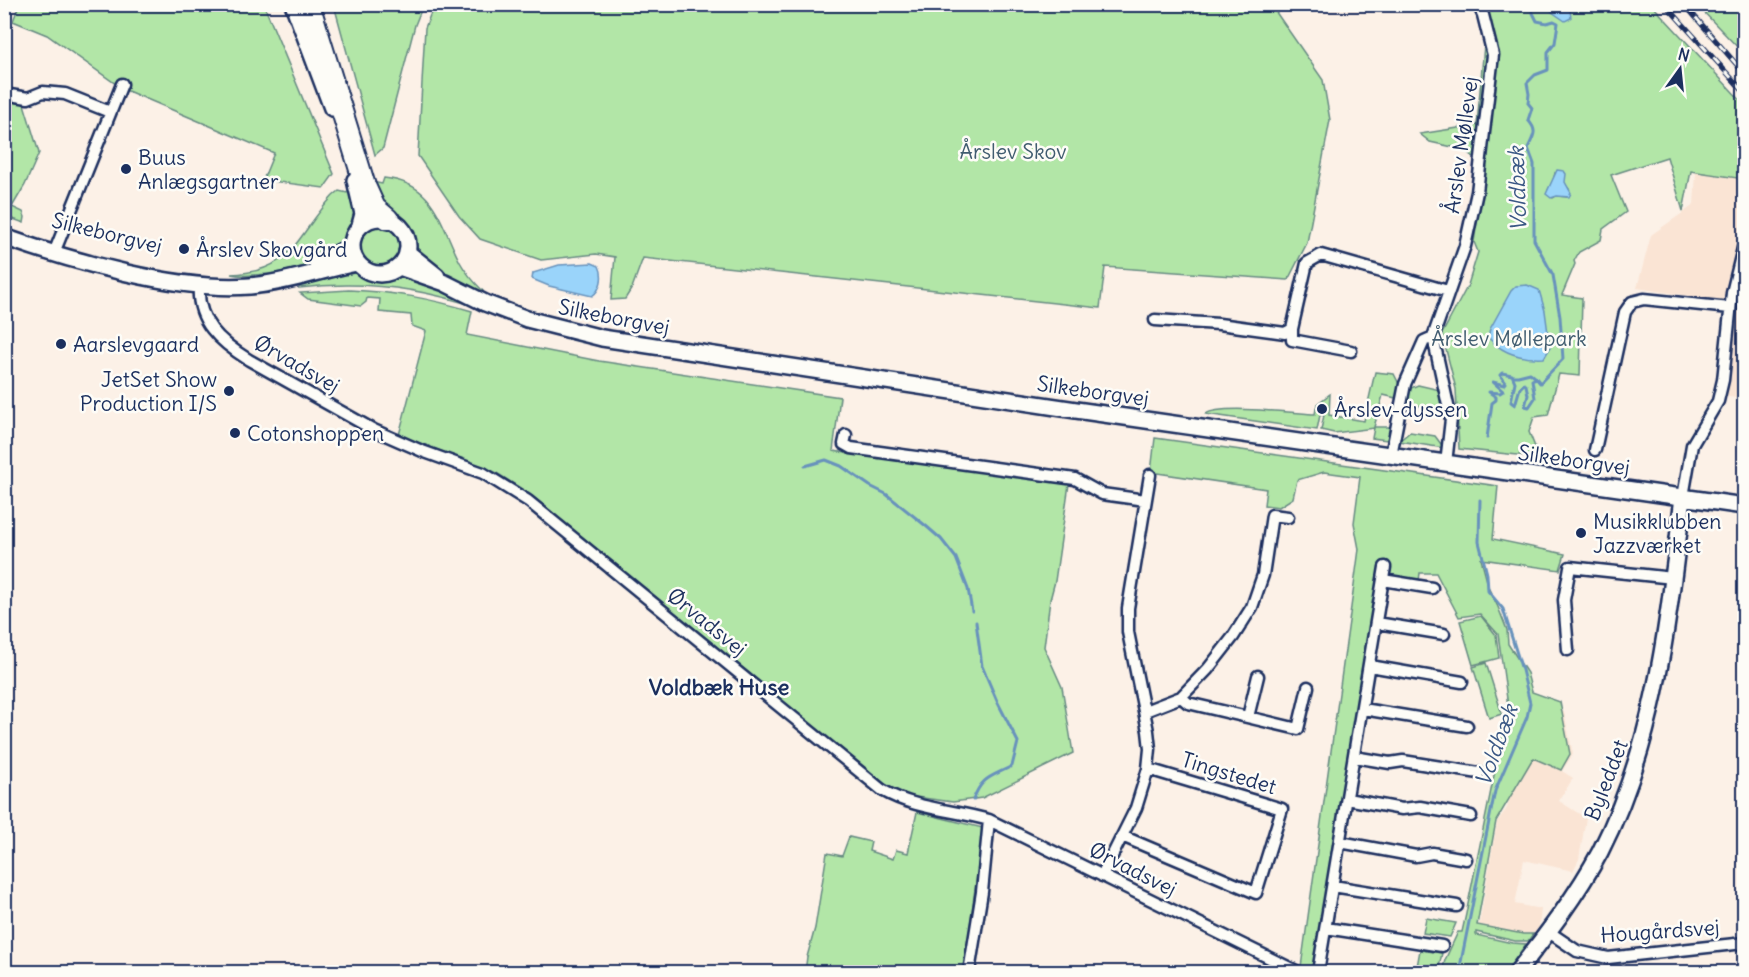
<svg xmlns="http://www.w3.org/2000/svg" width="1749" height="977" font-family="Delius,sans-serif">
<rect width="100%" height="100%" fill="#fcf1e7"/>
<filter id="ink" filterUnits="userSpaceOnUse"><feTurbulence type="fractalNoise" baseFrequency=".0167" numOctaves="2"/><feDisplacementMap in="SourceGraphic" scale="12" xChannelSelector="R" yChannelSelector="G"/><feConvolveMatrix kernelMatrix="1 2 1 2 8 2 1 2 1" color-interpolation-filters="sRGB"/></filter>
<g filter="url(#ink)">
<path fill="#fae4d4" d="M 1696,172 L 1744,179 L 1744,398 L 1725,397 L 1735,303 L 1637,288 L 1651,235 L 1694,205 Z
M 1542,703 L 1564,712 L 1573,754 L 1562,771 L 1573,778 L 1559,801 L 1586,818 L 1579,859 L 1573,871 L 1524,860 L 1515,904 L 1541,909 L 1539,928 L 1533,934 L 1523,934 L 1479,925 L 1497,822 L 1507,808 L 1522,746 Z"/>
<path fill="#b2e6a7" stroke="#668a82" stroke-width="1.5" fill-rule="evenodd" d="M 19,5 L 264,5 L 334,174 L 324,188 L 263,180 L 274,153 L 123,89 L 47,35 L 13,21 Z
M 334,5 L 423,5 L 415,25 L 383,148 L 375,155 Z
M 434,5 L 1271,5 L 1323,80 L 1330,120 L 1307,243 L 1288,280 L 1105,267 L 1100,308 L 643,258 L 632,288 L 625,299 L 611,300 L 615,257 L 596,254 L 541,260 L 480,239 L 459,216 L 418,156 L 425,28 Z
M 1475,5 L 1652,5 L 1744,104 L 1744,130 L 1742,130 L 1744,133 L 1744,179 L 1691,171 L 1683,211 L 1667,157 L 1611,175 L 1626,212 L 1603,229 L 1601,240 L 1579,252 L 1574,261 L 1575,264 L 1562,295 L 1582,298 L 1580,376 L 1559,374 L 1548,415 L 1534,417 L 1529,432 L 1539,457 L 1459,449 L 1456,389 L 1442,334 L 1468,285 L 1478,252 L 1474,242 L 1482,189 L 1479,162 L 1466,150 L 1430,142 L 1420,134 L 1477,125 L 1485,33 ZM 1555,173 L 1569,189 L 1567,197 L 1556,196 L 1553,198 L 1548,190 L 1553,181 Z
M 1697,5 L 1744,5 L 1744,54 Z
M 4,98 L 24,104 L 39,153 L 25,185 L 12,207 L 23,212 L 25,217 L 24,223 L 5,216 Z
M 384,178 C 436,183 440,224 460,262 C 466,273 474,282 483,291 L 482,294 L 450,279 L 425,263 L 413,246 L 409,230 L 402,221 L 384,212 L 372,182 L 382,184 Z
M 354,188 C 370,244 314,268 268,274 C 255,275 243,277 231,274 C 294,272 296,235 333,196 L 339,191 L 347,193 L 349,189 Z
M360 245a20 20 0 1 1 40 0a20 20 0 1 1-40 0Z
M 332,271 L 359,272 L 367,276 L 378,278 L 395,275 L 421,279 L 477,307 C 418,287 361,280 299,288 L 301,280 Z
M 349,290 C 396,292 428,298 472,311 L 467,335 L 599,361 L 840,397 L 833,451 L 1069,484 L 1055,581 L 1050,600 L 1044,647 L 1062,687 L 1073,753 L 982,798 L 953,802 L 908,796 L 894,791 L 530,494 L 495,472 L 399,435 L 426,331 L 412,326 L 411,315 L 379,312 L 380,299 L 367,298 L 366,302 L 361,306 L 308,299 L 300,293 Z
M 1375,372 L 1394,374 L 1400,386 L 1396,398 L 1383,395 L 1374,427 L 1391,427 L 1387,440 L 1372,438 L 1374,428 L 1334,433 L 1321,430 L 1324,415 L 1320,415 L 1317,430 L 1206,414 C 1219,404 1295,413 1315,414 L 1317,404 L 1330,394 L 1329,415 L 1364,421 Z
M 1418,385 L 1440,390 L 1444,409 L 1406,404 L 1411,388 Z
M 1410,432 L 1435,436 L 1444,448 L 1399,441 Z
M 1155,438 L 1498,486 L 1493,539 L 1565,554 L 1560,570 L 1481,559 L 1489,589 L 1498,607 L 1507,630 L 1508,644 L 1527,673 L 1532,692 L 1560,702 L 1570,754 L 1561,770 L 1533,758 L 1496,821 L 1477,925 L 1523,934 L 1533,934 L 1528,941 L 1515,941 L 1476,932 L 1476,935 L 1512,943 L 1526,944 L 1506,972 L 1442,972 L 1445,960 L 1458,932 L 1462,932 L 1466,914 L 1508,706 L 1498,634 L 1480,614 L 1459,617 L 1436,573 L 1420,573 L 1419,581 L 1390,576 L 1391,566 L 1380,565 L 1313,971 L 1301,967 L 1357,564 L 1359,549 L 1354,523 L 1360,477 L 1324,472 L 1297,480 L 1293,498 L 1279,507 L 1264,505 L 1266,489 L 1151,472 Z
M 1481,616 L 1496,635 L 1499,658 L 1473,665 L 1460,621 Z
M 1486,663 L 1502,714 L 1489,718 L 1473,667 Z
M 917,812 L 983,828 L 964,972 L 805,972 L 807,957 L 815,928 L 827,853 L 842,856 L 849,837 L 871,842 L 869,851 L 893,859 L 896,850 L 908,853 Z
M 1426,918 L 1456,923 L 1450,937 L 1423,933 Z
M 1420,950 L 1442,953 L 1438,972 L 1416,972 Z"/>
<path fill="#9ad4fa" stroke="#6792bc" stroke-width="1.5" d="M 1548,5 L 1567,5 L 1570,10 L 1571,18 L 1565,21 L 1552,12 Z
M 1557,170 L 1564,171 L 1566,174 L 1565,182 L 1571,193 L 1569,197 L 1557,196 L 1551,198 L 1546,194 Z
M 592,263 L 599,266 C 604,276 601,290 592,296 L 549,286 L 532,279 L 533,273 L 559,265 Z
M 1527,285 L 1539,290 L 1545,311 L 1550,348 L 1544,358 C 1523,359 1502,354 1488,337 L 1490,329 L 1511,291 L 1516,286 Z"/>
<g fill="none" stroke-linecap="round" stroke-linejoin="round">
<path stroke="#6792bc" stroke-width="3" d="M 1513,376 L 1518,376 L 1530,373 L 1536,378
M 1487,438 L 1492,403 L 1496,400 L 1496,397 L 1489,392 L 1500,393 L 1503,391 L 1493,382 L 1504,385 L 1506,383 L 1500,375 L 1502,373 L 1512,375 L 1515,382 L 1511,402 L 1515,405 L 1520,388 L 1524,384 L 1526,385 L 1528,395 L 1525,406 L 1529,407 L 1535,398 L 1532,380 L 1536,378 L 1540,383 L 1541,382 L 1563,359 L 1560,317 L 1553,275 L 1534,240 L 1534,164 L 1528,148 C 1534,135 1538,131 1528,120 L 1532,108 L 1528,103 L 1529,94 L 1527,83 L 1535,75 L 1548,70 L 1548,52 L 1555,43 L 1558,23 L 1554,21 L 1547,23 L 1537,21 L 1532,11 L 1535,4
M 805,466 L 826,460 L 841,466 L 870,486 L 886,494 L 926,526 L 941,539 L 956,558 L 968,589 L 972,611
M 973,800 C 982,776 992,777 1012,766 L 1018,742 L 997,701 L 982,666 L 976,622
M 1459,972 L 1495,791 L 1527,717 L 1530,703 L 1522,670 L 1503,609 L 1488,591 L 1487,574 L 1479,542 L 1480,500"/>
<defs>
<path id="street" d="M 4,94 L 28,98 L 43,92 L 65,94 L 110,112
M 54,253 L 122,84
M 199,285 C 196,321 220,342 249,360 L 374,430 L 422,451 L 483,473 L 528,501 L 882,790 C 914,809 954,810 989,820 L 1298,972
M 1155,320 L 1219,324 L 1285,333 L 1292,329 L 1307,263 L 1321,255 L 1448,291
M 1292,329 L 1292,340 L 1351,351
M 846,435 L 844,444 L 851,448 L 1075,479 L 1102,494 L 1145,500
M 1595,450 L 1625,312 L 1632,302 L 1644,299 L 1730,308
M 1391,455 L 1405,384 L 1424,341 L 1433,337
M 1446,463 L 1451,419 L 1433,337 L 1465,246 L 1477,192 L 1493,55 L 1483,15 L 1478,4
M 1683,497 L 1692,445 L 1718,401 L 1723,380 L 1732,293 L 1744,244
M 1383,580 L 1432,588
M 1377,623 L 1444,634
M 1568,650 L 1564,600 L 1570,567 L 1673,578
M 1370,666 L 1462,682
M 1181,697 L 1188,703 L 1298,729 L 1308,687
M 1363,709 L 1467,726
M 1145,711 L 1181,697 L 1208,669 L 1233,637 L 1252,607 L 1263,575 L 1272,515 L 1288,517
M 1248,717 L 1258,676
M 1354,757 L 1390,763 L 1403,761 L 1479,773
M 1347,799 L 1402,809 L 1420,807 L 1471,816
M 1122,836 L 1256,893 L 1282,809 L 1148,769
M 1340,842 L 1416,856 L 1432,853 L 1466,859
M 1102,876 L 1136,808 L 1148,769 L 1150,749 L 1148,731 L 1128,632 L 1128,608 L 1150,475
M 1333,886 L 1457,906
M 1326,928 L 1442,946
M 1549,932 L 1577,951 L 1608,958 L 1744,943
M 969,972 L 982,892 L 989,820
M 1318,972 L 1385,567"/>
<path id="secondary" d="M 293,4 L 332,108
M 355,180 L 363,214 L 360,225
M352 246a28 28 0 1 1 56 0a28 28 0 1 1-56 0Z
M 4,237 C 71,261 180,292 250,286 C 287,283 321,270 357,263
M 407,252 L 437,276
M 317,264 L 352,246
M 399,267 L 445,283 L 485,303 L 527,319 L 602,338 L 1076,410 L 1744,506
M 1517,972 C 1547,934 1577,895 1600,852 C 1657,740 1668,620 1683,497"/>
<path id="highway" d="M 309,4 L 365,186 L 375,208 L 388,219"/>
</defs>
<use href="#street" stroke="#1b2f5e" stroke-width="15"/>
<use href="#secondary" stroke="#1b2f5e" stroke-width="20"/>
<use href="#highway" stroke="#1b2f5e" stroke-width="24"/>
<use href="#street" stroke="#fdfcf7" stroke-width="10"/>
<use href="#secondary" stroke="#fdfcf7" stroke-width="15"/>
<use href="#highway" stroke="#fdfcf7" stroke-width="20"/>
<defs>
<path id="rail" d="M 1665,4 L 1744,92
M 1684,4 L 1744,73"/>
</defs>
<use href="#rail" stroke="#1b2f5e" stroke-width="5"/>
<use href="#rail" stroke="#fdfcf7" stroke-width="3" stroke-dasharray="9" stroke-linecap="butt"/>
</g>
</g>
<g fill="#1b2f5e" stroke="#fdfcf7" stroke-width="2">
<circle cx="126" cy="169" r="6"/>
<circle cx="184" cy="249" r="6"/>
<circle cx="61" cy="344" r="6"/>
<circle cx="229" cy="391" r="6"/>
<circle cx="1322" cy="409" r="6"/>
<circle cx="235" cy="433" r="6"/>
<circle cx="1581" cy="533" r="6"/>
</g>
<g text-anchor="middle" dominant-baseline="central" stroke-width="5" stroke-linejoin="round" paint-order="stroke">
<g font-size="21" fill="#1b2f5e" stroke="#fdfcf7">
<text transform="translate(1461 145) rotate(-82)">Årslev Møllevej</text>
<text transform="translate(107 233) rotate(14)">Silkeborgvej</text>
<text transform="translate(614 317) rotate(11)">Silkeborgvej</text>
<text transform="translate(297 364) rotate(30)">Ørvadsvej</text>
<text transform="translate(1093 391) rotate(8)">Silkeborgvej</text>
<text transform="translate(1574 460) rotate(8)">Silkeborgvej</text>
<text transform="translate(707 622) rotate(39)">Ørvadsvej</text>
<text transform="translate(1229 773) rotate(17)">Tingstedet</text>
<text transform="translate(1606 780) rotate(-69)">Byleddet</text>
<text transform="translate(1133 869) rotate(27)">Ørvadsvej</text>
<text transform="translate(1660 931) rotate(-4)">Hougårdsvej</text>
</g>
<g font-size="21" fill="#415d70" stroke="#fdfcf7">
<text x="1013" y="151">Årslev Skov</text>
<text x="1509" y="338">Årslev Møllepark</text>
</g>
<g font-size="21" fill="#1b2f5e" stroke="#fdfcf7" text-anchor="start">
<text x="138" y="157">Buus<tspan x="138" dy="24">Anlægsgartner</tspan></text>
<text x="196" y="249">Årslev Skovgård</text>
<text x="73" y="344">Aarslevgaard</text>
<text x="217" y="379" text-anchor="end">JetSet Show<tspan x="217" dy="24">Production I/S</tspan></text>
<text x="1334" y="409">Årslev-dyssen</text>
<text x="247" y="433">Cotonshoppen</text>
<text x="1593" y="521">Musikklubben<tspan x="1593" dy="24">Jazzværket</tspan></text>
</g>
<g font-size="22" font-style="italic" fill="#3b5885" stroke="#fdfcf7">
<text transform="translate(1517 189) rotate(-92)">Voldbæk</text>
<text transform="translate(1496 745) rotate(-70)">Voldbæk</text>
</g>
<g font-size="22" font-weight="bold" fill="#1b2f5e" stroke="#fdfcf7">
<text x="719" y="687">Voldbæk Huse</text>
</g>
</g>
<rect width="1749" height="977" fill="none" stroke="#fdfcf7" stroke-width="24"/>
<rect x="12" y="12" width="1725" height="953" fill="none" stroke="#1b2f5e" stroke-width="2" filter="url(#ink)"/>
<g transform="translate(1680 69) rotate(15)" stroke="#fdfcf7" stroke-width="4.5" paint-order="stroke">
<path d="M0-4.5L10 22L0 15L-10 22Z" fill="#1b2f5e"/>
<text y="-9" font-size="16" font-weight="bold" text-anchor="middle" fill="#1b2f5e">N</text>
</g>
</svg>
